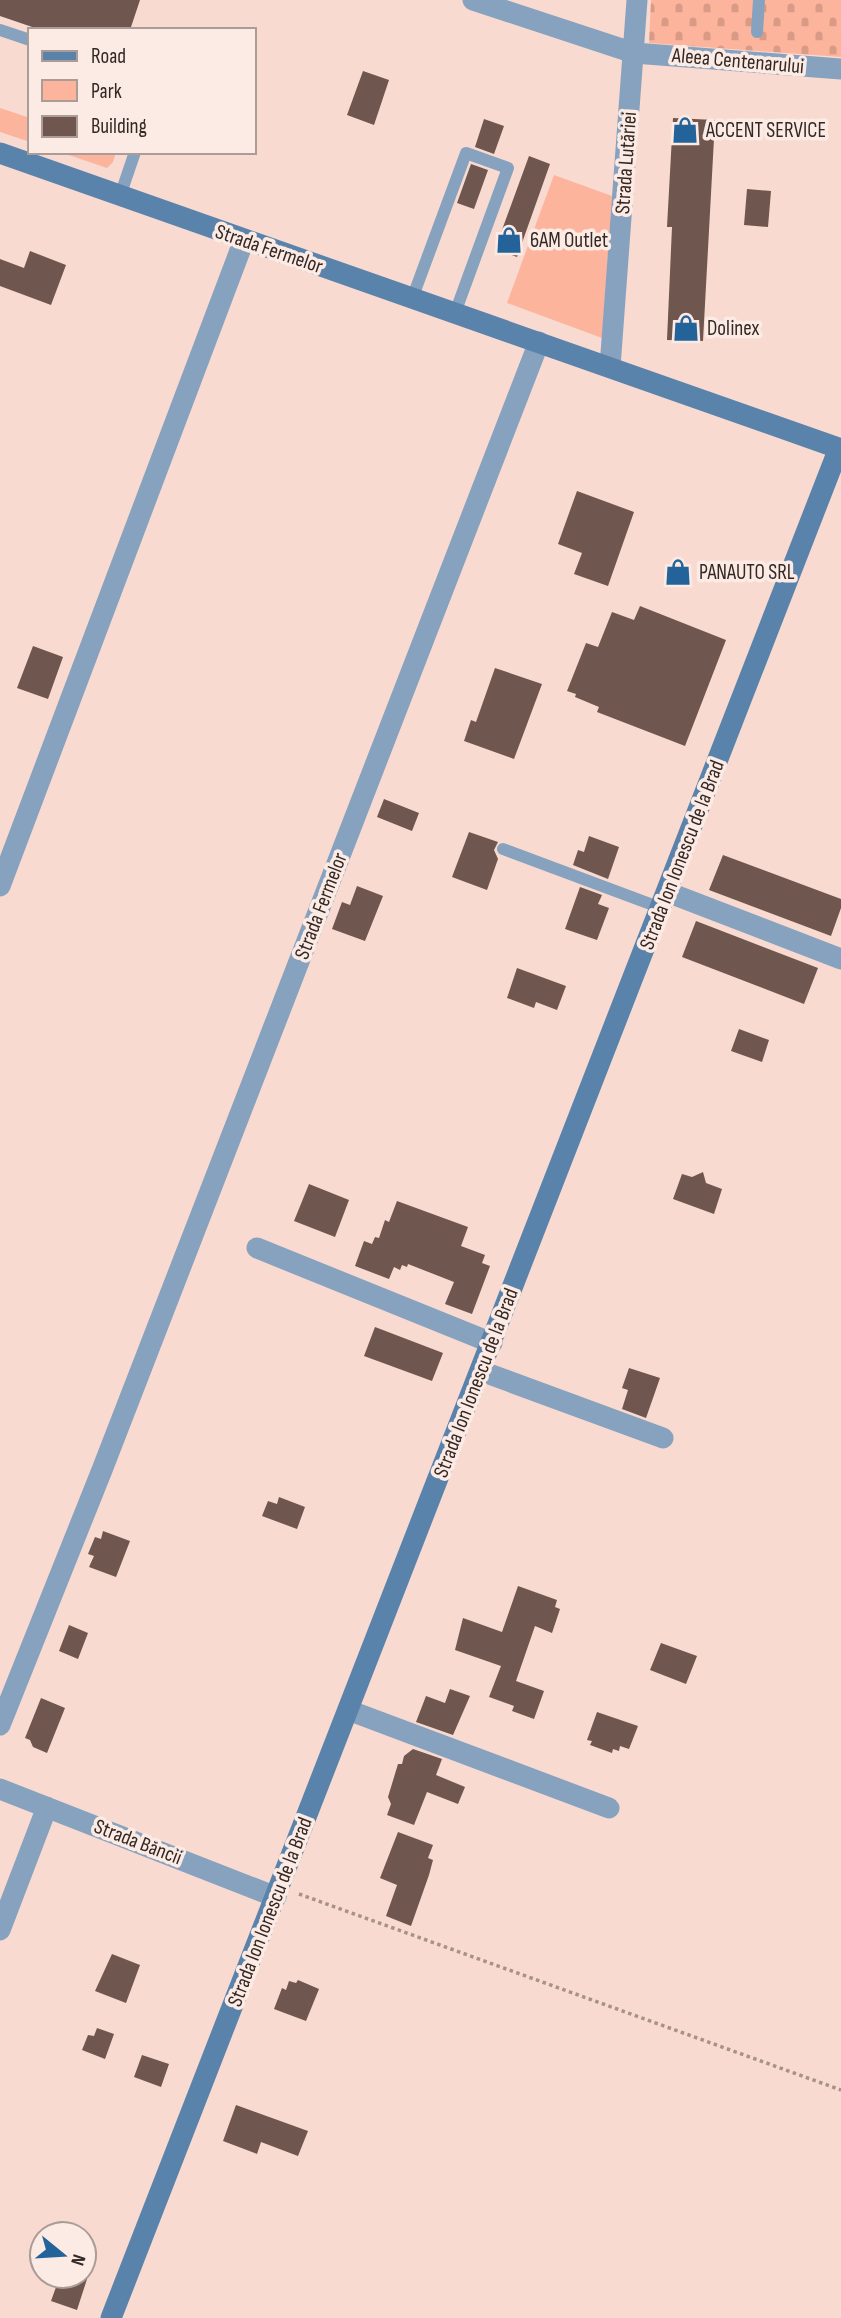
<svg xmlns="http://www.w3.org/2000/svg" width="841" height="2318" font-family="'Sofia Sans Condensed',sans-serif">
<defs>
<pattern id="cemetery-stones" width="16" height="16" patternUnits="userSpaceOnUse" patternTransform="scale(1.75)"><rect width="16" height="16" fill="#fdb49c"/><path d="M2 7V4a2 2 0 0 1 4 0v3zM10 15v-3a2 2 0 0 1 4 0v3z" fill="#d99b86"/></pattern>
</defs>
<rect width="100%" height="100%" fill="#f8dad0"/>
<path fill="#fdb49c" d="M 0,108 L 30,118 L 30,142 L 0,132 Z
M 60,152 L 116,152 L 113,162 L 107,168 Z
M 554,175 L 612,196 L 602,338 L 507,303 Z"/>
<path fill="url(#cemetery-stones)" d="M 651,0 L 841,0 L 841,57 L 649,43 Z"/>
<path fill="#6f564e" d="M 0,0 L 140,0 L 130,30 L 41,30 L 0,16 Z
M 363,71 L 389,80 L 374,125 L 347,115 Z
M 673,118 L 715,120 L 703,341 L 667,340 L 672,227 L 667,227 Z
M 484,119 L 504,126 L 494,154 L 475,147 Z
M 529,156 L 550,164 L 517,257 L 495,249 Z
M 471,164 L 488,170 L 474,209 L 457,203 Z
M 747,189 L 771,191 L 768,227 L 744,225 Z
M 30,251 L 66,265 L 51,305 L 0,286 L 0,259 L 24,268 Z
M 577,491 L 634,512 L 608,586 L 574,574 L 582,553 L 558,544 Z
M 640,606 L 726,640 L 685,746 L 597,712 L 599,707 L 575,697 L 576,694 L 567,691 L 586,643 L 598,647 L 612,612 L 634,620 Z
M 33,646 L 63,657 L 48,699 L 17,688 Z
M 495,668 L 542,684 L 514,759 L 464,741 L 471,720 L 476,722 Z
M 384,799 L 419,813 L 412,831 L 377,817 Z
M 469,832 L 498,842 L 494,850 L 498,859 L 487,890 L 452,877 Z
M 589,836 L 619,847 L 608,879 L 573,865 L 578,850 L 584,852 Z
M 723,855 L 841,899 L 841,908 L 831,936 L 709,890 Z
M 357,886 L 383,896 L 365,941 L 332,929 L 342,902 L 350,905 Z
M 580,887 L 602,895 L 598,904 L 609,908 L 597,940 L 565,929 Z
M 696,921 L 818,968 L 804,1004 L 682,957 Z
M 517,968 L 566,986 L 557,1010 L 536,1002 L 534,1008 L 507,998 Z
M 739,1029 L 769,1040 L 762,1062 L 731,1051 Z
M 703,1172 L 706,1183 L 722,1189 L 714,1214 L 673,1199 L 682,1174 L 692,1177 Z
M 309,1184 L 349,1200 L 335,1237 L 294,1221 Z
M 397,1201 L 468,1227 L 461,1246 L 485,1255 L 482,1263 L 490,1266 L 472,1314 L 445,1304 L 454,1282 L 408,1264 L 407,1267 L 402,1265 L 400,1270 L 394,1267 L 389,1279 L 355,1266 L 364,1241 L 372,1244 L 375,1237 L 379,1238 L 385,1220 L 389,1222 Z
M 375,1327 L 443,1353 L 432,1381 L 364,1356 Z
M 629,1368 L 660,1378 L 646,1418 L 622,1409 L 628,1390 L 622,1388 Z
M 279,1497 L 305,1507 L 297,1529 L 262,1516 L 268,1501 L 277,1504 Z
M 103,1531 L 130,1541 L 116,1577 L 89,1567 L 94,1556 L 88,1554 L 95,1537 L 101,1539 Z
M 518,1586 L 557,1600 L 555,1607 L 560,1609 L 552,1633 L 535,1626 L 516,1681 L 544,1691 L 534,1719 L 512,1711 L 514,1706 L 489,1697 L 501,1666 L 455,1650 L 463,1618 L 502,1632 Z
M 69,1625 L 88,1633 L 78,1659 L 59,1651 Z
M 661,1643 L 697,1656 L 686,1684 L 650,1670 Z
M 450,1689 L 470,1696 L 453,1735 L 416,1722 L 426,1696 L 445,1703 Z
M 41,1698 L 65,1708 L 47,1753 L 33,1747 L 30,1740 L 25,1738 Z
M 597,1712 L 638,1726 L 629,1749 L 620,1746 L 619,1751 L 613,1749 L 612,1753 L 590,1745 L 592,1741 L 587,1740 Z
M 413,1749 L 442,1759 L 436,1775 L 465,1787 L 458,1804 L 427,1792 L 414,1825 L 387,1815 L 391,1804 L 388,1797 L 398,1764 L 402,1764 L 404,1756 Z
M 398,1832 L 433,1845 L 428,1858 L 433,1860 L 429,1875 L 411,1926 L 386,1916 L 397,1885 L 380,1878 Z
M 112,1954 L 140,1965 L 126,2003 L 95,1991 Z
M 298,1980 L 319,1989 L 306,2021 L 274,2009 L 282,1988 L 286,1990 L 289,1981 L 296,1983 Z
M 97,2028 L 114,2034 L 105,2059 L 82,2050 L 88,2035 L 94,2036 Z
M 142,2055 L 169,2064 L 161,2087 L 134,2077 Z
M 236,2105 L 308,2131 L 298,2156 L 261,2142 L 257,2154 L 223,2141 Z
M 60,2276 L 88,2276 L 77,2310 L 51,2301 Z"/>
<g fill="none" stroke-linecap="round" stroke-linejoin="round">
<path stroke="#a79189" stroke-width="3.5" stroke-dasharray="3.5 3.5" stroke-linecap="butt" d="M 299,1894 L 841,2090"/>
<path stroke="#87a2be" stroke-width="12" d="M 0,30 L 30,40
M 757,32 L 759,0
M 120,196 L 135,152
M 412,299 L 466,153 L 508,168 L 455,313
M 503,849 L 661,908"/>
<path stroke="#87a2be" stroke-width="21" d="M 473,0 L 634,53 L 841,69
M 610,367 L 637,0
M 0,886 L 244,240
M 667,892 L 841,959
M 257,1248 L 492,1343
M 481,1371 L 663,1438
M 348,1710 L 609,1808
M 0,1725 L 102,1470 L 539,342
M 0,1789 L 276,1897
M 0,1930 L 47,1807"/>
<path stroke="#5a83ac" stroke-width="21" d="M 0,153 L 841,449
M 111,2318 L 839,448"/>
</g>
<defs>
<symbol id="shop-bare" viewBox="-9 -9 18 18"><path d="M-5-2.5h2.3a2.7 3.5 0 0 1 5.4 0H5L5.5 6h-11ZM-1.5-2.5h3a1.5 2.3 0 0 0-3 0Z" fill="#246399" stroke="#fceae4" stroke-width="2.5" paint-order="stroke"/></symbol>
</defs>
<g fill-rule="evenodd">
<use href="#shop-bare" x="666" y="111" width="38" height="38"/>
<use href="#shop-bare" x="490" y="221" width="38" height="38"/>
<use href="#shop-bare" x="667" y="309" width="38" height="38"/>
<use href="#shop-bare" x="659" y="553" width="38" height="38"/>
</g>
<g text-anchor="middle" dominant-baseline="central" stroke-width="7" stroke-linejoin="round" paint-order="stroke">
<g font-size="21" fill="#332824" stroke="#fceae4">
<text transform="translate(738 61) rotate(5)">Aleea Centenarului</text>
<text transform="translate(626 163) rotate(-86)">Strada Lutăriei</text>
<text transform="translate(269 249) rotate(19)">Strada Fermelor</text>
<text transform="translate(682 855) rotate(-69)">Strada Ion Ionescu de la Brad</text>
<text transform="translate(321 906) rotate(-69)">Strada Fermelor</text>
<text transform="translate(476 1383) rotate(-69)">Strada Ion Ionescu de la Brad</text>
<text transform="translate(138 1842) rotate(21)">Strada Băncii</text>
<text transform="translate(270 1912) rotate(-69)">Strada Ion Ionescu de la Brad</text>
</g>
<g font-size="21" fill="#332824" stroke="#fceae4" text-anchor="start">
<text x="706" y="130">ACCENT SERVICE</text>
<text x="530" y="240">6AM Outlet</text>
<text x="707" y="328">Dolinex</text>
<text x="699" y="572">PANAUTO SRL</text>
</g>
</g>
<rect x="28" y="28" width="228" height="126" fill="#fceae4" stroke="#ac9c97" stroke-width="2"/>
<rect x="42" y="51" width="35" height="10" fill="#5a83ac" stroke="#ac9c97" stroke-width="2"/>
<text x="91" y="63" font-size="21" fill="#332824">Road</text>
<rect x="42" y="80" width="35" height="21" fill="#fdb49c" stroke="#ac9c97" stroke-width="2"/>
<text x="91" y="98" font-size="21" fill="#332824">Park</text>
<rect x="42" y="116" width="35" height="21" fill="#6f564e" stroke="#ac9c97" stroke-width="2"/>
<text x="91" y="133" font-size="21" fill="#332824">Building</text>
<g transform="translate(63 2255) rotate(108)"><circle r="33" fill="#fceae4" stroke="#ac9c97" stroke-width="2"/>
<path d="M0-5L12 26L0 18L-12 26Z" fill="#246399"/>
<text y="-10" font-size="19" font-weight="bold" text-anchor="middle" fill="#332824">N</text>
</g>
</svg>
